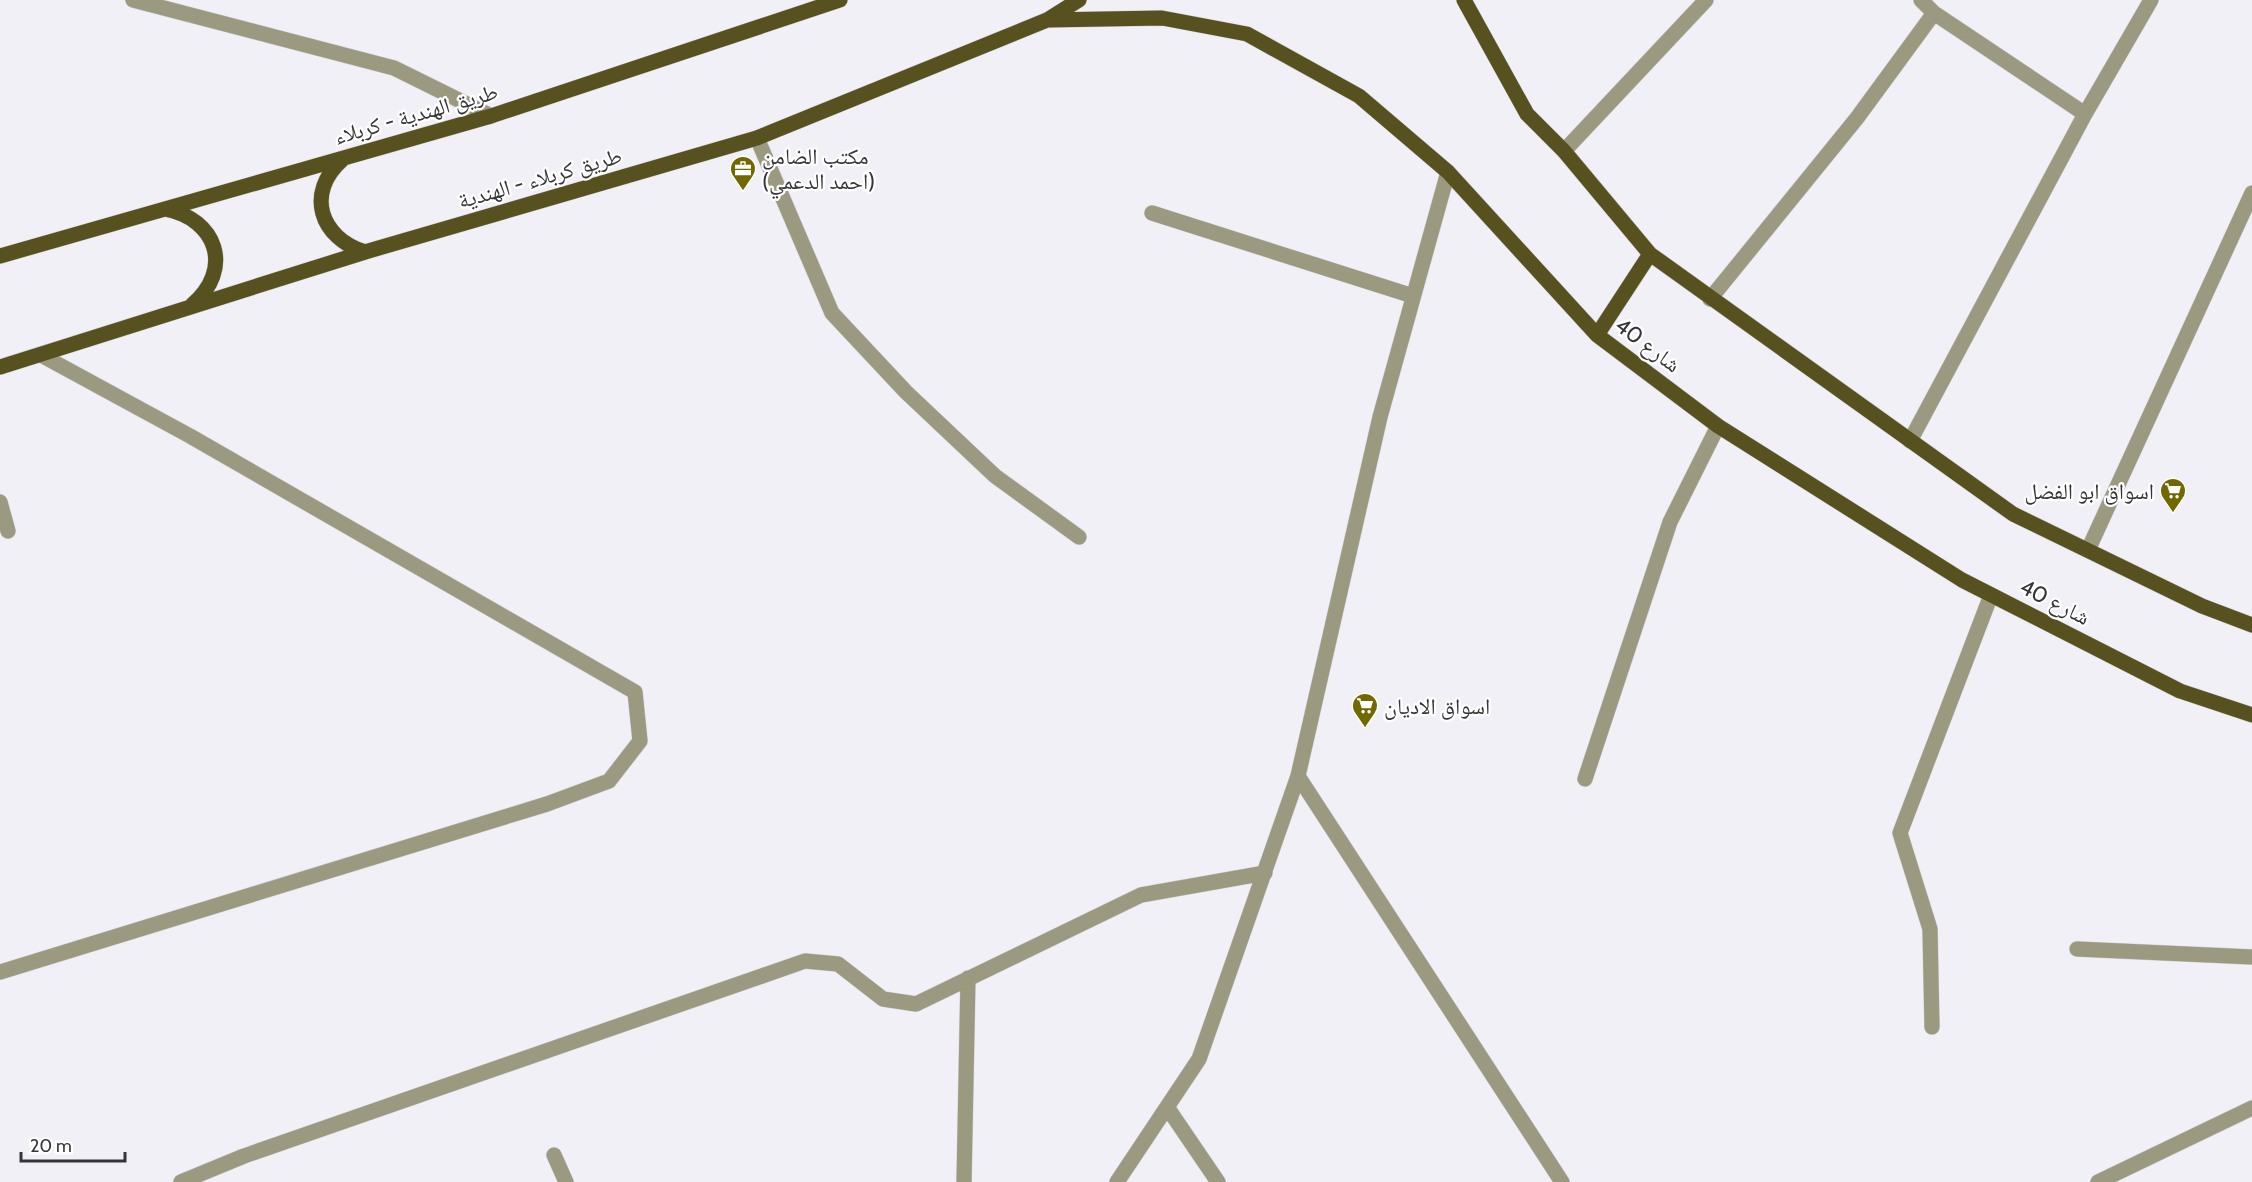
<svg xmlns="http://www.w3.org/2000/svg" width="2252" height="1182" font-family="Cabin,'Noto Naskh Arabic',sans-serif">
<rect width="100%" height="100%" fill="#f2f0f7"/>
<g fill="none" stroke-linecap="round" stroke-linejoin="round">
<defs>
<path id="minor" d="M 133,0 L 394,68 L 491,116
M 1921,0 L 1934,13 L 2085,114
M 757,138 L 832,313 L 906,392 L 995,476 L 1079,537
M 1564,151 L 1706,0
M 1152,213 L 1413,296
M 1710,299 L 1857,118 L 1934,13
M 1910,441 L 2085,114 L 2151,0
M 0,502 L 8,531
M 2088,550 L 2252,193
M 1298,776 L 1562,1182
M 1585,779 L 1670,522 L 1718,426
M 2077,949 L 2252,957
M 0,972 L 547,804 L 609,781 L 640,741 L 635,692 L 190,436 L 41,355
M 1932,1027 L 1930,929 L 1900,833 L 1991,595
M 1167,1107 L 1218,1182
M 554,1155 L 566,1182
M 181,1182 L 244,1156 L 805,961 L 838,964 L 883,999 L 916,1004 L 1141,895 L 1265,873
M 964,1182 L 968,978
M 1117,1182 L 1199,1059 L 1298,776 L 1380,417 L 1448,172
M 2098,1182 L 2252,1108"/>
<path id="major" d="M 1464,0 L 1527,114 L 1564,151 L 1650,254 L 2013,514 L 2202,606 L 2252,625
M 1047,20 L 1162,18 L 1247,34 L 1359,96 L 1448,172 L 1597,335 L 1718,426 L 1962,580 L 2180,691 L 2252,715
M 342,160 C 305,193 320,238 365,252
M 165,209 C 217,219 234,269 192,305
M 0,256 L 491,116 L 840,0
M 1597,335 L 1650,254
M 0,367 L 365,252 L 757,138 L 1047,20 L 1079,0"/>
</defs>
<use href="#minor" stroke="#d0ced4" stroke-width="16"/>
<use href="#major" stroke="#d0ced4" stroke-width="16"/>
<use href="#minor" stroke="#9b997f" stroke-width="15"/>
<use href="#major" stroke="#56511f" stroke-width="15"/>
</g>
<defs>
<symbol id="office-pin" viewBox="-11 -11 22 30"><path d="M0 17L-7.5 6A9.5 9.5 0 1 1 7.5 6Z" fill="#716800" stroke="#fff"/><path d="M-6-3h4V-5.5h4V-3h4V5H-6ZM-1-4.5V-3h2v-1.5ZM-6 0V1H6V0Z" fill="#fff"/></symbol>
<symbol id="supermarket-pin" viewBox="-11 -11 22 30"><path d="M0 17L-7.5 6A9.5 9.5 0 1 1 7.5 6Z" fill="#716800" stroke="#fff"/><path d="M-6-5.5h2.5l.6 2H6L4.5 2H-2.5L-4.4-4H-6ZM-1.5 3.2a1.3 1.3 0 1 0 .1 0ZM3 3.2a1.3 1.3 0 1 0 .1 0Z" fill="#fff"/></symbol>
</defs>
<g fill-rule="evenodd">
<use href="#office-pin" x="728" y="154" width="30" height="40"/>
<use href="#supermarket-pin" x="2158" y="476" width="30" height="40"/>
<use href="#supermarket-pin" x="1350" y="691" width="30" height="40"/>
</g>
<g text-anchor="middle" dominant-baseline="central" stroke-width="4.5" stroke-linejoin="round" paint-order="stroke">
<g font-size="22" fill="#353437" stroke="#fff">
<text transform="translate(416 114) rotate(-16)">طريق الهندية - كربلاء</text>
<text transform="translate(540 178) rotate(-16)">طريق كربلاء - الهندية</text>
<text transform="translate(1648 345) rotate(37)">شارع 40</text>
<text transform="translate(2055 602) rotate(27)">شارع 40</text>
</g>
<g font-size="22" fill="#353437" stroke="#fff" text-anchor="start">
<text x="762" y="156">مكتب الضامن<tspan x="762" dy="25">(احمد الدعمي)</tspan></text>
<text x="2154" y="491" text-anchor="end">اسواق ابو الفضل</text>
<text x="1384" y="706">اسواق الاديان</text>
</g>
</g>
<path d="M21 1152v9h104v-9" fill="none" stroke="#353437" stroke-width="3"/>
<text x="30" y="1152" font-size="18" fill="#353437" stroke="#ffffff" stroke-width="4.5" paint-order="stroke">20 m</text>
</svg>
